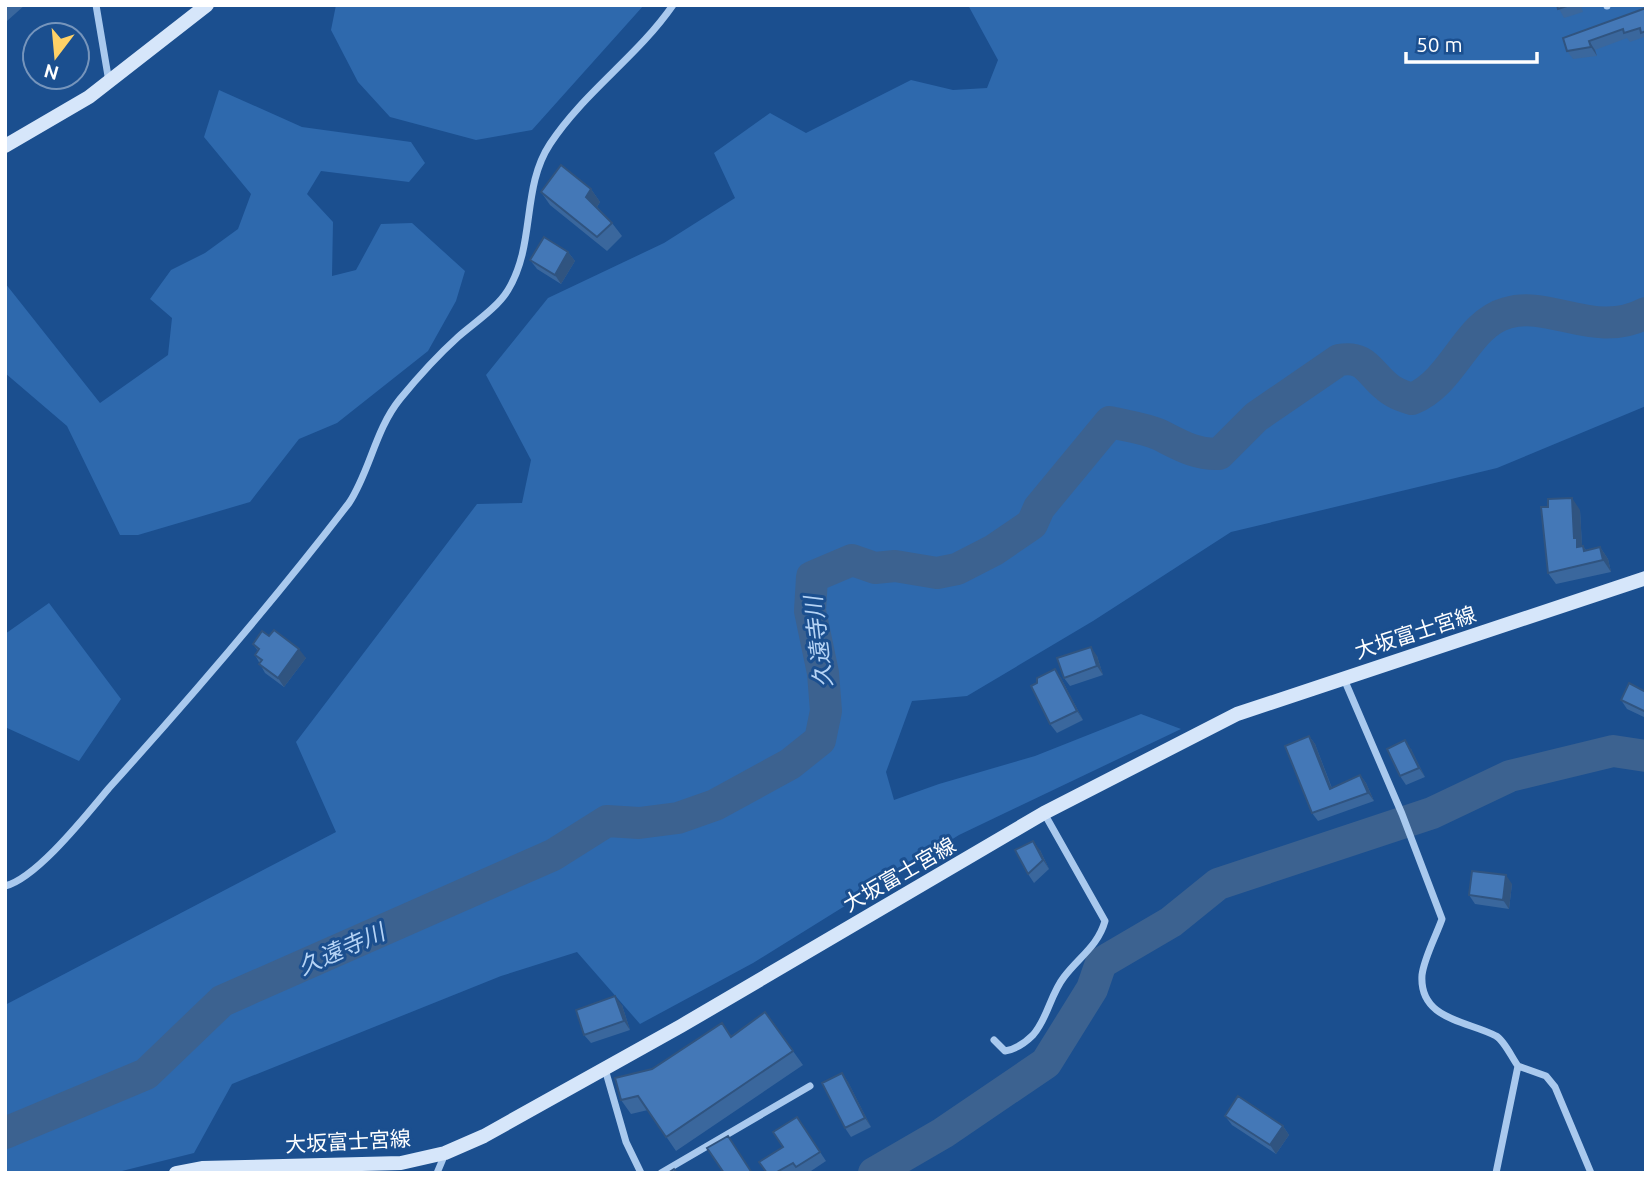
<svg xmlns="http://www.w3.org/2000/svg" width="1651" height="1178" font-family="Ubuntu,'Noto Sans JP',sans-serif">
<rect width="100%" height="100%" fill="#1b4f8f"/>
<path fill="#2e69ad" d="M 336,5 L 644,5 L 532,130 L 476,140 L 390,117 L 358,82 L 331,30 Z
M 968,5 L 1646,5 L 1646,406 L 1497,468 L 1231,532 L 1093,621 L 967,696 L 912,701 L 886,772 L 894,800 L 939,784 L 1035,756 L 1141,714 L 1181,729 L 959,835 L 753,963 L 640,1024 L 577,952 L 501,976 L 232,1084 L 194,1153 L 114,1173 L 5,1173 L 5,1005 L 336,832 L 296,742 L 477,504 L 522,503 L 531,460 L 486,375 L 548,298 L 664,243 L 735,198 L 714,153 L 770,113 L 806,133 L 911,80 L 953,90 L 987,88 L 998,60 Z
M 219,90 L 302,127 L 411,142 L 425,163 L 409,182 L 321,171 L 307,194 L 333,222 L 332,276 L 356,270 L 381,224 L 412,223 L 465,271 L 456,301 L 428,351 L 337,423 L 299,439 L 250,502 L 138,535 L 120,535 L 67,426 L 5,373 L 5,283 L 100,403 L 168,355 L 172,318 L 150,299 L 171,270 L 205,253 L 238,229 L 251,194 L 204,137 Z
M 49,603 L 121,699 L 79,761 L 5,727 L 5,634 Z"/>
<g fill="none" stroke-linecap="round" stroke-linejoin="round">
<path stroke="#3c6290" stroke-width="32" d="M 5,1133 L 146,1074 L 222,1001 L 553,855 L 607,821 L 639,823 L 678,818 L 715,805 L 790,764 L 820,740 L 826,711 L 823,673 L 810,611 L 812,577 L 852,560 L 875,568 L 895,566 L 937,573 L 957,569 L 994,550 L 1032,524 L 1039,508 L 1110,422 C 1126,426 1145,428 1160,435 C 1180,445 1196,455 1219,454 L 1256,417 L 1339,360 C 1365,355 1369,372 1386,386 C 1393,393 1403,396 1412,399 C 1454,382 1466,324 1507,313 C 1551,300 1595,340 1646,313
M 874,1173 L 943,1133 L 1046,1063 L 1092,989 L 1101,963 L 1171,922 L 1218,884 L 1432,813 L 1510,776 L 1613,751 L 1646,756"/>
<path stroke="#a9c9ee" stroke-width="7" d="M 96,5 L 109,82
M 1607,5 L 1607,6
M 1344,679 L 1402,814 L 1442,919 C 1436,936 1424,958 1422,975 C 1419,1020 1468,1021 1496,1036 C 1504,1040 1512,1058 1518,1066 L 1496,1173
M 5,886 C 37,878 87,814 109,788 C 192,696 273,602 349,503 C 370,471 375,430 400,399 C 418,377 437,356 458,337 C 474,323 497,308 508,290 C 536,244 521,188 550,144 C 584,92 638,56 673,5
M 994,1040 L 1005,1051 C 1017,1049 1025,1043 1033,1035 C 1048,1018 1050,995 1064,977 C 1079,957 1098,946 1105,921 L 1044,813
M 1518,1066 L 1546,1076 L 1555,1087 L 1591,1173
M 605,1069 L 626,1142 L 641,1173
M 437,1173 L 445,1154
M 661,1173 L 810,1086"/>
<path stroke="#d6e6fa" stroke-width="14" d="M 5,146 L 89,97 L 207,5
M 176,1173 L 202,1168 L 401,1163 L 445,1153 L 484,1136 L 681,1026 L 1044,813 L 1237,714 L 1646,578"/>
</g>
<path fill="#3a679d" d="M 5,5 L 25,5 L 7,21 L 5,19 Z
M 1557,5 L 1581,5 L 1583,12 L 1564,18 Z
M 1646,8 L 1646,39 L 1644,37 L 1630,42 L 1627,38 L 1595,50 L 1597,56 L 1573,59 L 1567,51 Z
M 591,189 L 600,202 L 597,207 L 612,223 L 622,236 L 607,251 L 550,205 L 541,192 Z
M 568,252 L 575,261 L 561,284 L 537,269 L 530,260 Z
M 1580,510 L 1582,545 L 1586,550 L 1600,547 L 1608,559 L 1611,572 L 1556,584 L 1548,573 Z
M 269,636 L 306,658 L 284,687 L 265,673 L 255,655 L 258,651 L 253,644 Z
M 1097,656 L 1103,675 L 1070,686 L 1064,678 Z
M 1055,669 L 1061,678 L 1083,720 L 1057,733 L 1050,724 L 1037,683 Z
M 1646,692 L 1646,718 L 1627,709 L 1621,700 Z
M 1309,736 L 1315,744 L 1332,788 L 1360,775 L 1366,783 L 1374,801 L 1318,821 L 1312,813 Z
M 1411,749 L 1425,777 L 1406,785 L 1400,776 Z
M 1040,850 L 1049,869 L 1034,883 L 1028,874 Z
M 1512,884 L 1509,909 L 1475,904 L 1469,895 Z
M 622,1005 L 630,1030 L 591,1043 L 584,1035 Z
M 765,1012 L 803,1065 L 676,1151 L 648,1110 L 631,1114 L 621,1100 L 652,1069 L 722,1023 L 731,1036 Z
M 842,1073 L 848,1082 L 871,1127 L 851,1137 L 845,1128 Z
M 1225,1116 L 1283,1126 L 1289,1135 L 1276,1154 L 1232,1125 Z
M 797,1117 L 826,1161 L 808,1173 L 800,1173 L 799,1172 L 797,1173 L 766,1173 L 759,1162 L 783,1147 Z"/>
<path fill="#305480" d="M 1589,41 L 1595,50 L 1597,56 L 1591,47 Z
M 591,189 L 600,202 L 595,210 L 586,197 Z
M 568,252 L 575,261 L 561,284 L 555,275 Z
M 1572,498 L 1580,510 L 1582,545 L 1591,557 L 1577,547 L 1574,538 Z
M 1600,547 L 1608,559 L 1611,572 L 1603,560 Z
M 1091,647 L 1097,656 L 1103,675 L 1097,666 Z
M 299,649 L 306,658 L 284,687 L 278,678 Z
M 1055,669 L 1061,678 L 1083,720 L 1077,711 Z
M 1309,736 L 1315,744 L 1335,797 L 1330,789 Z
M 1405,740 L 1411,749 L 1425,777 L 1419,768 Z
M 1360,775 L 1366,783 L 1374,801 L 1368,793 Z
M 1033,841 L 1040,850 L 1049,869 L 1043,860 Z
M 1506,875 L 1512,884 L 1509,909 L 1503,900 Z
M 615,996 L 622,1005 L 630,1030 L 624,1021 Z
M 842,1073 L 848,1082 L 871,1127 L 865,1118 Z
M 1283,1126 L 1289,1135 L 1276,1154 L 1270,1145 Z"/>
<path fill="#4478b7" stroke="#305480" stroke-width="2" d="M 1557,5 L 1570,5 L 1558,9 Z
M 1646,8 L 1646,31 L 1641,33 L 1640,28 L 1624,33 L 1623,29 L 1589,41 L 1591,47 L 1567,51 L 1563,38 Z
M 561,165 L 591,189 L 586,197 L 612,223 L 597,237 L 541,192 Z
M 544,237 L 568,252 L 555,275 L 530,260 Z
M 1572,498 L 1574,538 L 1577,538 L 1577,547 L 1583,546 L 1584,551 L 1600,547 L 1603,560 L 1548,573 L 1541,507 L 1548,507 L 1548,499 Z
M 274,630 L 299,649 L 278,678 L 259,664 L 262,660 L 255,655 L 259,649 L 253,644 L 262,631 L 269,636 Z
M 1091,647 L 1097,666 L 1064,678 L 1057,658 Z
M 1055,669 L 1077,711 L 1050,724 L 1031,686 L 1037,683 L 1037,678 Z
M 1629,683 L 1646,692 L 1646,712 L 1621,700 Z
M 1309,736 L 1330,789 L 1360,775 L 1368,793 L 1312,813 L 1285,746 Z
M 1405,740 L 1419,768 L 1400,776 L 1387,749 Z
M 1033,841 L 1043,860 L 1028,874 L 1015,850 Z
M 1472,871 L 1506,875 L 1503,900 L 1469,895 Z
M 615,996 L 624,1021 L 584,1035 L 576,1010 Z
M 765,1012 L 793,1051 L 666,1137 L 638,1096 L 621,1100 L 615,1078 L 652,1069 L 722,1023 L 731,1037 Z
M 842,1073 L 865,1118 L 845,1128 L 822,1083 Z
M 1238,1096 L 1283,1126 L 1270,1145 L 1225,1116 Z
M 797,1117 L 820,1152 L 796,1167 L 793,1163 L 775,1173 L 767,1173 L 759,1162 L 783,1147 L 773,1132 Z
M 728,1136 L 752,1173 L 724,1173 L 707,1148 Z
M 674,1169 L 677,1173 L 668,1173 Z"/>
<g text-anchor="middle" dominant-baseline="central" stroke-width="6" stroke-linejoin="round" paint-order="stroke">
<g font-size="21" fill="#fff" stroke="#1b4f8f">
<text transform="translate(1415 632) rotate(-18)">大坂富士宮線</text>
<text transform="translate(899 874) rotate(-30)">大坂富士宮線</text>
<text transform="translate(348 1141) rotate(-3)">大坂富士宮線</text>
</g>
<g font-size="23" font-style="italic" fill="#b5d3f5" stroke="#1b4f8f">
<text transform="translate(818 642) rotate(-97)">久遠寺川</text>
<text transform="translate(341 949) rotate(-24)">久遠寺川</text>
</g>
</g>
<rect width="1651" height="1178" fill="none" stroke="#ffffff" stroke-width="14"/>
<g transform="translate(56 56) rotate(196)"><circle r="33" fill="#1b4f8f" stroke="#7695bc" stroke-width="2"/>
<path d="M0-5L12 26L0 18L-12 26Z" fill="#ffd166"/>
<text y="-10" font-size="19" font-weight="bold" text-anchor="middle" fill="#ffffff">N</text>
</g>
<path d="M1406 52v10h131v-10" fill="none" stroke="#ffffff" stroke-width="3.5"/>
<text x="1416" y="52" font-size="21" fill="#ffffff" stroke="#1b4f8f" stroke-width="5" paint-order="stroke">50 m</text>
</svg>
